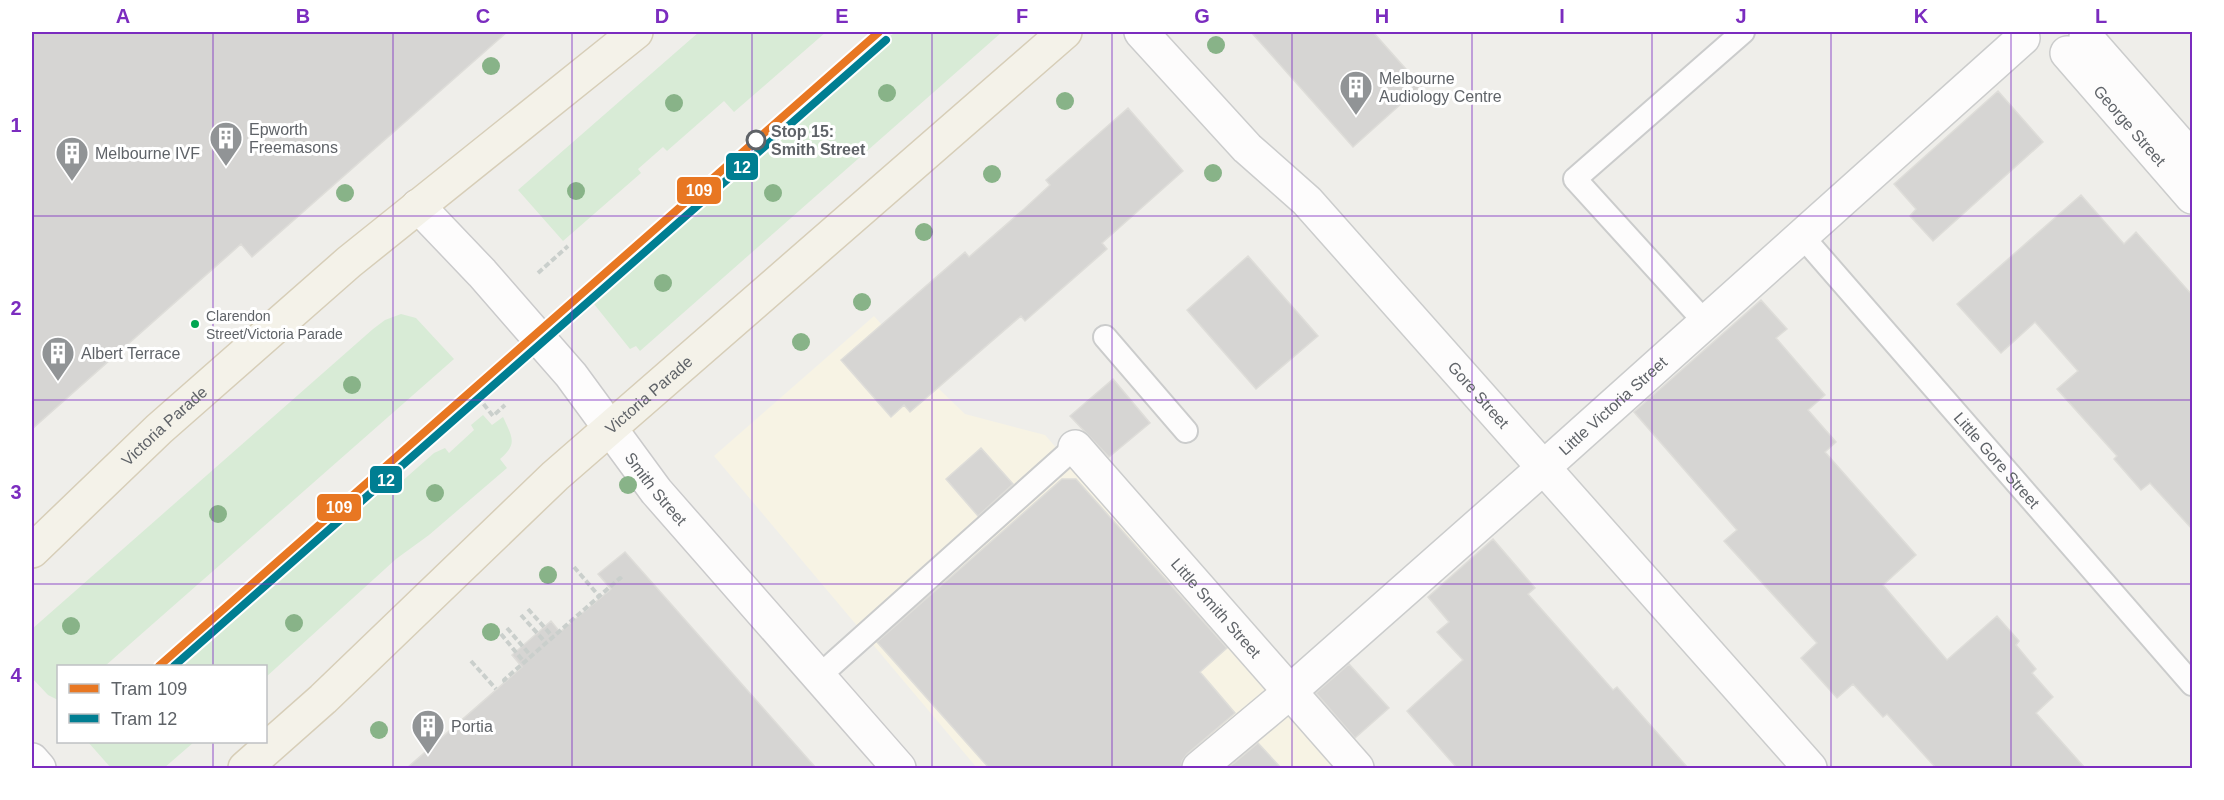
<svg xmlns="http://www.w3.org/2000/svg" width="2224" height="800" font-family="Arial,sans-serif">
<rect width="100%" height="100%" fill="#efeeea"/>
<path fill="#f7f3e4" d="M 874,316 L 939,389 L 965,414 L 1045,435 L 1336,768 L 977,768 L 714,456 Z"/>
<path fill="#d8ebd6" d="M 699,32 L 826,32 L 734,112 L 724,101 L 667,151 L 663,147 L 638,169 L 641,173 L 563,241 L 518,190 Z
M 895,32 L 1002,32 L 640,351 L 636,346 L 630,349 L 590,299 Z
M 401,314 L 416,318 L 454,359 L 105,666 L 58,666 L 58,700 L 48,695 L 32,678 L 32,629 L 373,329 L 385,320 Z
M 483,415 L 492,425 L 503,417 L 504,419 C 513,439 517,444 500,459 L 507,468 L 429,535 L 396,559 L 266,677 L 266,666 L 173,666 L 384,481 L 392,490 L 434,453 L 445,448 L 449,453 L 474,430 L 471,425 Z
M 88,742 L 194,742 L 164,768 L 111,768 Z"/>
<path fill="#d6d5d3" stroke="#deddd9" stroke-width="1.5" d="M 32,32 L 507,32 L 252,257 L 241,244 L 32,429 Z
M 1251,32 L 1373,32 L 1421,86 L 1353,147 Z
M 1998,91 L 2043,142 L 1933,241 L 1910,216 L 1916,209 L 1894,184 Z
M 1128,108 L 1183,171 L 1102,243 L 1107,249 L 1025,321 L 1021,316 L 910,412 L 904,405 L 891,417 L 841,360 L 965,252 L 969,257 L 1024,209 L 1050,185 L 1046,180 Z
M 2081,195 L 2124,244 L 2136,232 L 2193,296 L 2193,530 L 2150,483 L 2141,490 L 2114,459 L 2117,456 L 2057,389 L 2078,371 L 2035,322 L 2001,353 L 1957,304 Z
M 1248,256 L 1318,336 L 1256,389 L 1187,310 Z
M 1761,300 L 1787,329 L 1776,338 L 1825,395 L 1808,410 L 1836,442 L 1825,452 L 1916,555 L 1883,585 L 1947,660 L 1997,616 L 2019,641 L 2016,645 L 2036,669 L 2032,673 L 2053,697 L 2036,713 L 2085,768 L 1936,768 L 1887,714 L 1883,717 L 1853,684 L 1837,698 L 1801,658 L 1817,643 L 1724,541 L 1737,530 L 1634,412 Z
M 1113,379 L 1150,423 L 1109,457 L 1070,416 Z
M 981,448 L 1013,484 L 978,516 L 946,479 Z
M 1062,479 L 1076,479 L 1227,648 L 1200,672 L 1235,713 L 1187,754 L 1182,761 L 1181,768 L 989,768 L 877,642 Z
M 1493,539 L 1535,588 L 1528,594 L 1613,690 L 1617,687 L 1688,768 L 1457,768 L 1407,711 L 1463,660 L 1437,632 L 1449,622 L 1428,597 Z
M 625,552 L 816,768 L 407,768 L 522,667 L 512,655 L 551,621 L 560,632 L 611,589 L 598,574 Z
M 1349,664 L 1389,708 L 1355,738 L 1316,693 Z
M 1258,743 L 1281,768 L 1228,768 Z"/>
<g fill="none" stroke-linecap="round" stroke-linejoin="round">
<defs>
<g id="lane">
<path id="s1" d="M 1802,236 L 2192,684"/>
<path d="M 1705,322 L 1575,179 L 1743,32"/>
<path d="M 1105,337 L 1186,431"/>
<path d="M 818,677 L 1075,447"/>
</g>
<g id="street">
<path id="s2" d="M 1141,32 L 1247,148 L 1307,201 L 1810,768"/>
<path d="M 2086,37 L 2192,158"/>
<path id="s3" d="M 2067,53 L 2192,197"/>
<path id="s4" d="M 1075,447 L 1357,768"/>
<path id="s5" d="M 1199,768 L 1278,702 L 1544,467 L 2023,38"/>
</g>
<g id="secondary">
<path id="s6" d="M 418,206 L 482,273 L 571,375 L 656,491 L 899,768"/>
<path d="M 32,760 L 39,768"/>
</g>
<g id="primary">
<path id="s7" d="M 32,551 L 159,429 L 349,262 L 636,32"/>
<path id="s8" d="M 245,768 L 323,699 L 555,476 L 1065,32"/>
</g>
</defs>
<use href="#lane" stroke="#cbcccc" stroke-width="26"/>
<use href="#street" stroke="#cbcccc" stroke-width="36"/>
<use href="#secondary" stroke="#cacacb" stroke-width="36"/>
<use href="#primary" stroke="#d7ceb8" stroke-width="36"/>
<path stroke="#cacfcc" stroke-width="4" stroke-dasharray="6 3" stroke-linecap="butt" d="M 538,273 L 568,246
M 478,397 L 493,416 L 505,405
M 574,567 L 599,596
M 528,609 L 553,637
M 521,615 L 546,643
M 507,628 L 531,656
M 501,634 L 524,662
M 471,661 L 496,689
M 505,682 L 504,680 L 620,578 L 622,580"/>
<use href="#lane" stroke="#fdfcfc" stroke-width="22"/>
<use href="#street" stroke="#fdfcfc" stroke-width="33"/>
<use href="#secondary" stroke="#fdfcfc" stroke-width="33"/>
<use href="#primary" stroke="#f4f2e9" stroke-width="33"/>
<defs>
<path id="tram-1" d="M 159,666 L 879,32"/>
<path id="tram-2" d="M 174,666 L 886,40"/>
</defs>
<use href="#tram-1" stroke="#fff" stroke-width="12"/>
<use href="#tram-2" stroke="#fff" stroke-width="12"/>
<use href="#tram-1" stroke="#e87722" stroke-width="8"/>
<use href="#tram-2" stroke="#007e92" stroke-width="8"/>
</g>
<g fill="#88b388">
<circle cx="1216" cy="45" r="9"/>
<circle cx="491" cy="66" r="9"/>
<circle cx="887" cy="93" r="9"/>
<circle cx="1065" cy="101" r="9"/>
<circle cx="674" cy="103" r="9"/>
<circle cx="1213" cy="173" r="9"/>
<circle cx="992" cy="174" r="9"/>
<circle cx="576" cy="191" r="9"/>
<circle cx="345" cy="193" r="9"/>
<circle cx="773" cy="193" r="9"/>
<circle cx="924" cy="232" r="9"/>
<circle cx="663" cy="283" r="9"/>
<circle cx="862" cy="302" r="9"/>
<circle cx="801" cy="342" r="9"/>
<circle cx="352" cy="385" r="9"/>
<circle cx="628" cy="485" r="9"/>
<circle cx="435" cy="493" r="9"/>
<circle cx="218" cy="514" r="9"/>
<circle cx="548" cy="575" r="9"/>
<circle cx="294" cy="623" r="9"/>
<circle cx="71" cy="626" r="9"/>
<circle cx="491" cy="632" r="9"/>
<circle cx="379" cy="730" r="9"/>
</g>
<path fill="none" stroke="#7b2cbf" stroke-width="1.5" stroke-opacity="0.55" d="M 213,32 L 213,666M 393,32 L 393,768M 572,32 L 572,768M 752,32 L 752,768M 932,32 L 932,768M 1112,32 L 1112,768M 1292,32 L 1292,768M 1472,32 L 1472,768M 1652,32 L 1652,768M 1831,32 L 1831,768M 2011,32 L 2011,768M 32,216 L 2192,216M 32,400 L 2192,400M 32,584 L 2192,584M 213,742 L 213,768"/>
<defs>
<symbol id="building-pin" viewBox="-11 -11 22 30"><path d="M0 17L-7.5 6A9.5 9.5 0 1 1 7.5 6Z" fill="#919496" stroke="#fff"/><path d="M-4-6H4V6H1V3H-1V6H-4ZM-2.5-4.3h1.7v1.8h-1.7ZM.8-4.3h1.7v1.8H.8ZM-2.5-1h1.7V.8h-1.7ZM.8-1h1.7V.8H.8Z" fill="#fff"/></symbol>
</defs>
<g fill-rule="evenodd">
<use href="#building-pin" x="1337" y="68" width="38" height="52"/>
<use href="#building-pin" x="207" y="119" width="38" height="52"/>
<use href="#building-pin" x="53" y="134" width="38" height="52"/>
<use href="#building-pin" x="39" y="334" width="38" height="52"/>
<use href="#building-pin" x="409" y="707" width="38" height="52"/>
</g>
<circle fill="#fff" stroke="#5f6368" stroke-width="3" cx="756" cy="140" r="9"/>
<circle fill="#00a651" stroke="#fff" stroke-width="2" cx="195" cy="324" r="5"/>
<g text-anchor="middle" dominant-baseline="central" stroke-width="6" stroke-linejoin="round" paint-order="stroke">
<g font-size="14" fill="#5f6368" stroke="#fff" text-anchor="start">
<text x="206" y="316">Clarendon<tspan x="206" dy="18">Street/Victoria Parade</tspan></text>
</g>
<g font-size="16" fill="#5f6368" stroke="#fff" text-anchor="start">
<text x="1379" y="78">Melbourne<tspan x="1379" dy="18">Audiology Centre</tspan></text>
<text x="249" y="129">Epworth<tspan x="249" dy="18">Freemasons</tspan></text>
<text x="95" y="153">Melbourne IVF</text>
<text x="81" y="353">Albert Terrace</text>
<text x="451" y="726">Portia</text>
</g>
<g font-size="16" fill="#5f6368" stroke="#fff">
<text stroke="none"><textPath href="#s3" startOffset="96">George Street</textPath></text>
<text stroke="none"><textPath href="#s8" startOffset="550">Victoria Parade</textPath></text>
<text stroke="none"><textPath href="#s2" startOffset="496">Gore Street</textPath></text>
<text stroke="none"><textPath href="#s5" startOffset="550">Little Victoria Street</textPath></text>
<text stroke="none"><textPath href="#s7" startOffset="182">Victoria Parade</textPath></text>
<text stroke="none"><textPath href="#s1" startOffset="297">Little Gore Street</textPath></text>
<text stroke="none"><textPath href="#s6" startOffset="370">Smith Street</textPath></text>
<text stroke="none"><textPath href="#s4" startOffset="214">Little Smith Street</textPath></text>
</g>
<g font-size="16" font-weight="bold" fill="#5f6368" stroke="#fff" text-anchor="start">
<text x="771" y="131">Stop 15:<tspan x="771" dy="18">Smith Street</tspan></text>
</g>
</g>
<g stroke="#fff" stroke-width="2">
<rect x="725" y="152" width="34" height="29" rx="6" fill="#007e92"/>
<rect x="676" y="176" width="46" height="29" rx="6" fill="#e87722"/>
<rect x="369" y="465" width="34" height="29" rx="6" fill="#007e92"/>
<rect x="316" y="493" width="46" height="29" rx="6" fill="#e87722"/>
</g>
<g font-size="16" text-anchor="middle" font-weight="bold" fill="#fff">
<text x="742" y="173">12</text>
<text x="699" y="196">109</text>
<text x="386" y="486">12</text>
<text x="339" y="513">109</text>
</g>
<rect width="2224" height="800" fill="none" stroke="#ffffff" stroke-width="66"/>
<rect x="57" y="665" width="210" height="78" fill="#ffffff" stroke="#bfc1c3" stroke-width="1.5"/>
<rect x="69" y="684" width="30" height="9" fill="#e87722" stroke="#bfc1c3" stroke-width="1.5"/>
<text x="111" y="695" font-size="18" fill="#5f6368">Tram 109</text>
<rect x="69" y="714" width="30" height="9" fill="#007e92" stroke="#bfc1c3" stroke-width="1.5"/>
<text x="111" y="725" font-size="18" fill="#5f6368">Tram 12</text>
<rect x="33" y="33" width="2158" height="734" fill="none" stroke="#7b2cbf" stroke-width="2"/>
<g font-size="20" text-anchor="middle" font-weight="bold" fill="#7b2cbf">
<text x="123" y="23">A</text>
<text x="303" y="23">B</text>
<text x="483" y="23">C</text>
<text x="662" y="23">D</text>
<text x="842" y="23">E</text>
<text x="1022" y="23">F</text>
<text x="1202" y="23">G</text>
<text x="1382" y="23">H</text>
<text x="1562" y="23">I</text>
<text x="1741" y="23">J</text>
<text x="1921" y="23">K</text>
<text x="2101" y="23">L</text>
<text x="16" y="132">1</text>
<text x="16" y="315">2</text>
<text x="16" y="499">3</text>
<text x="16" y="682">4</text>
</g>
</svg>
